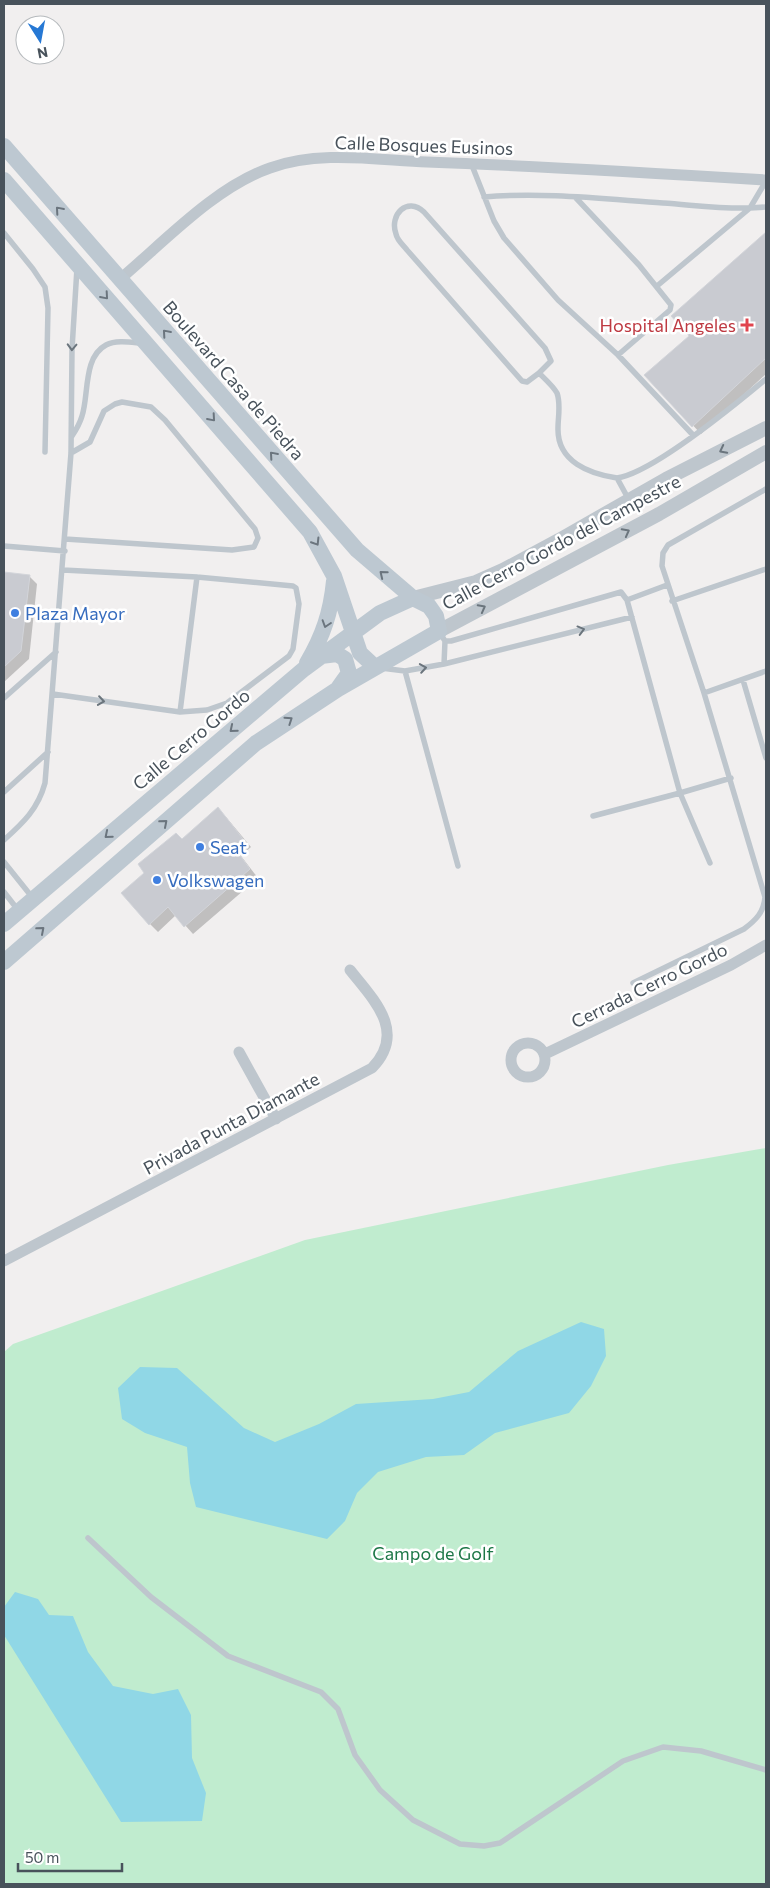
<svg xmlns="http://www.w3.org/2000/svg" width="770" height="1888" font-family="Commissioner,sans-serif">
<rect width="100%" height="100%" fill="#f1efef"/>
<path fill="#c0eccf" d="M 766,1148 L 766,1884 L 4,1884 L 4,1352 L 13,1344 L 305,1240 L 668,1165 Z"/>
<path fill="#90d7e6" d="M 581,1322 L 604,1329 L 606,1356 L 591,1386 L 569,1413 L 495,1433 L 464,1455 L 426,1457 L 378,1472 L 357,1493 L 345,1521 L 327,1539 L 196,1507 L 190,1483 L 187,1447 L 145,1433 L 122,1419 L 118,1388 L 140,1367 L 177,1368 L 244,1428 L 275,1442 L 319,1424 L 356,1404 L 433,1399 L 469,1392 L 518,1351 Z
M 15,1592 L 38,1599 L 49,1615 L 73,1616 L 88,1652 L 113,1686 L 153,1694 L 178,1689 L 191,1715 L 192,1758 L 206,1793 L 202,1821 L 121,1822 L 4,1635 L 4,1607 Z"/>
<path fill="#0003" d="M 766,234 L 766,374 L 701,434 L 646,375 L 691,336 L 673,316 Z
M 4,574 L 29,576 L 37,584 L 29,659 L 4,682 Z
M 226,817 L 251,847 L 241,856 L 258,878 L 193,934 L 176,915 L 158,932 L 150,924 L 182,841 Z"/>
<path fill="#c9cbd1" stroke="#d3d5da" d="M 766,232 L 766,358 L 692,427 L 644,375 L 689,336 L 671,316 Z
M 4,572 L 30,575 L 21,651 L 4,667 Z
M 218,807 L 243,839 L 234,847 L 250,869 L 184,927 L 168,907 L 149,925 L 121,893 L 144,873 L 138,864 L 176,833 L 182,839 Z"/>
<g fill="none" stroke-linecap="round" stroke-linejoin="round">
<path stroke="#bec6cd" stroke-width="5.5" d="M 471,163 L 494,221 L 504,238 L 558,300 L 618,355 L 670,310 L 671,305 L 639,265 L 576,198
M 484,197 C 543,192 604,199 663,203 C 693,205 720,209 750,208 L 657,286
M 750,208 L 766,181
M 750,208 L 766,207
M 4,233 L 33,269 L 45,287 L 48,308 L 45,452
M 618,355 L 693,435
M 539,373 L 527,382 L 522,381 L 407,250 C 403,245 397,240 396,234 C 389,215 407,196 424,212 L 545,348 L 551,361 L 539,373 C 545,379 553,386 557,393 C 561,404 558,417 558,428 C 557,462 590,474 617,478
M 72,436 C 76,430 80,423 82,416 C 89,395 83,357 106,345 C 116,340 129,342 140,343
M 629,500 L 617,478 C 653,473 736,404 766,379
M 65,539 L 232,550 L 254,547 L 258,538 L 255,529 L 165,420 L 151,407 L 122,402 L 115,404 L 104,411 L 90,442 L 71,453
M 4,546 L 65,551
M 627,600 L 667,585
M 672,601 L 766,569
M 440,633 L 445,641 L 451,641 L 621,592 L 627,600 L 680,793 L 731,778
M 444,664 L 445,641
M 381,668 L 405,671 L 444,664 L 632,617
M 405,671 L 458,866
M 743,680 L 766,758
M 704,693 L 766,671
M 53,694 L 180,712 L 207,710 L 227,703 L 289,656 L 293,649 L 299,604 L 296,588 L 293,586 L 197,577 L 63,570
M 4,698 L 56,652
M 180,712 L 197,577
M 4,792 L 48,752
M 593,816 L 680,793 L 710,863
M 4,840 C 23,823 38,809 45,783 L 71,453 L 72,349 L 77,268
M 4,862 L 32,897
M 4,892 L 18,910
M 633,983 L 744,929 C 756,920 764,912 765,897 L 704,693 L 662,566 L 663,553 L 668,545 L 766,489
M 88,1538 L 151,1597 L 228,1656 L 321,1692 L 338,1709 L 355,1755 L 380,1790 L 413,1820 L 460,1844 L 484,1846 L 500,1843 L 623,1761 L 663,1747 L 701,1751 L 766,1770"/>
<path stroke="#bec6cd" stroke-width="11" d="M 119,280 C 164,242 215,187 270,168 C 319,150 376,160 427,162 C 540,166 653,173 766,180
M511 1060a17 17 0 1 1 34 0a17 17 0 1 1-34 0Z
M 239,1052 L 276,1119
M 545,1054 L 731,965 L 766,945
M 4,1261 L 372,1068 C 407,1032 374,1000 350,970"/>
<path stroke="#bec6cd" stroke-width="14" d="M 413,598 L 476,582 L 503,570 L 559,540 L 666,479 L 766,428
M 439,631 L 659,514 L 766,452"/>
<path stroke="#bdc8d1" stroke-width="16" d="M 4,146 L 357,550 L 413,598 L 429,606 L 436,616 L 439,631 L 338,689 L 256,743 L 4,962
M 4,180 L 310,532 L 334,576 L 360,653 L 375,667
M 321,656 L 337,654 L 345,659 L 349,673 L 339,687
M 307,663 C 323,636 331,612 334,581
M 4,924 L 304,669 L 380,613 L 413,598"/>
</g>
<defs><path id="oneway-chevron" d="M-2-3.5L2.5 0L-2 3.5" fill="none" stroke-width="1.6" stroke-linecap="round" stroke-linejoin="round" transform="scale(1.25)"/></defs>
<g stroke="#6b757e">
<use href="#oneway-chevron" transform="translate(59 210) rotate(-131)"/>
<use href="#oneway-chevron" transform="translate(105 296) rotate(49)"/>
<use href="#oneway-chevron" transform="translate(166 333) rotate(-131)"/>
<use href="#oneway-chevron" transform="translate(212 418) rotate(49)"/>
<use href="#oneway-chevron" transform="translate(273 455) rotate(-131)"/>
<use href="#oneway-chevron" transform="translate(316 542) rotate(58)"/>
<use href="#oneway-chevron" transform="translate(383 574) rotate(-141)"/>
<use href="#oneway-chevron" transform="translate(326 624) rotate(108)"/>
<use href="#oneway-chevron" transform="translate(289 720) rotate(-34)"/>
<use href="#oneway-chevron" transform="translate(233 729) rotate(140)"/>
<use href="#oneway-chevron" transform="translate(164 823) rotate(-41)"/>
<use href="#oneway-chevron" transform="translate(108 835) rotate(140)"/>
<use href="#oneway-chevron" transform="translate(41 930) rotate(-41)"/>
</g>
<g stroke="#6b757d">
<use href="#oneway-chevron" transform="translate(72 347) rotate(92)"/>
<use href="#oneway-chevron" transform="translate(723 450) rotate(153)"/>
<use href="#oneway-chevron" transform="translate(626 532) rotate(-28)"/>
<use href="#oneway-chevron" transform="translate(482 608) rotate(-28)"/>
<use href="#oneway-chevron" transform="translate(581 630) rotate(-15)"/>
<use href="#oneway-chevron" transform="translate(423 668) rotate(-9)"/>
<use href="#oneway-chevron" transform="translate(101 701) rotate(8)"/>
</g>
<path fill="#e0444e" stroke="#fff" stroke-width="2" d="M744.5 317.5h5v5h5v5h-5v5h-5v-5h-5v-5h5z"/>
<g fill="#3f7fe0" stroke="#fff" stroke-width="2">
<circle cx="15" cy="613" r="5"/>
<circle cx="200" cy="847" r="5"/>
<circle cx="157" cy="880" r="5"/>
</g>
<g text-anchor="middle" dominant-baseline="central" stroke-width="5" stroke-linejoin="round" paint-order="stroke">
<g font-size="18" fill="#48525b" stroke="#fff">
<text transform="translate(424 145) rotate(2)">Calle Bosques Eusinos</text>
<text transform="translate(234 380) rotate(49)">Boulevard Casa de Piedra</text>
<text transform="translate(561 542) rotate(-28)">Calle Cerro Gordo del Campestre</text>
<text transform="translate(191 739) rotate(-40)">Calle Cerro Gordo</text>
<text transform="translate(649 985) rotate(-26)">Cerrada Cerro Gordo</text>
<text transform="translate(231 1123) rotate(-28)">Privada Punta Diamante</text>
</g>
<g font-size="18" fill="#be3a42" stroke="#fff" text-anchor="end">
<text x="736" y="325">Hospital Angeles</text>
</g>
<g font-size="18" fill="#366cbe" stroke="#fff" text-anchor="start">
<text x="25" y="613">Plaza Mayor</text>
<text x="210" y="847">Seat</text>
<text x="167" y="880">Volkswagen</text>
</g>
<g font-size="18" fill="#1d7747" stroke="#fff">
<text x="433" y="1553">Campo de Golf</text>
</g>
</g>
<rect width="770" height="1888" fill="none" stroke="#48525b" stroke-width="10"/>
<g transform="translate(40 40) rotate(169)"><circle r="24" fill="#ffffff" stroke="#b6babd"/>
<path d="M0-4L9 19L0 12L-9 19Z" fill="#2678d4"/>
<text y="-8" font-size="14" font-weight="bold" text-anchor="middle" fill="#48525b">N</text>
</g>
<path d="M18 1863v8h104v-8" fill="none" stroke="#48525b" stroke-width="2.5"/>
<text x="25" y="1863" font-size="15" fill="#48525b" stroke="#ffffff" stroke-width="4" paint-order="stroke">50 m</text>
</svg>
